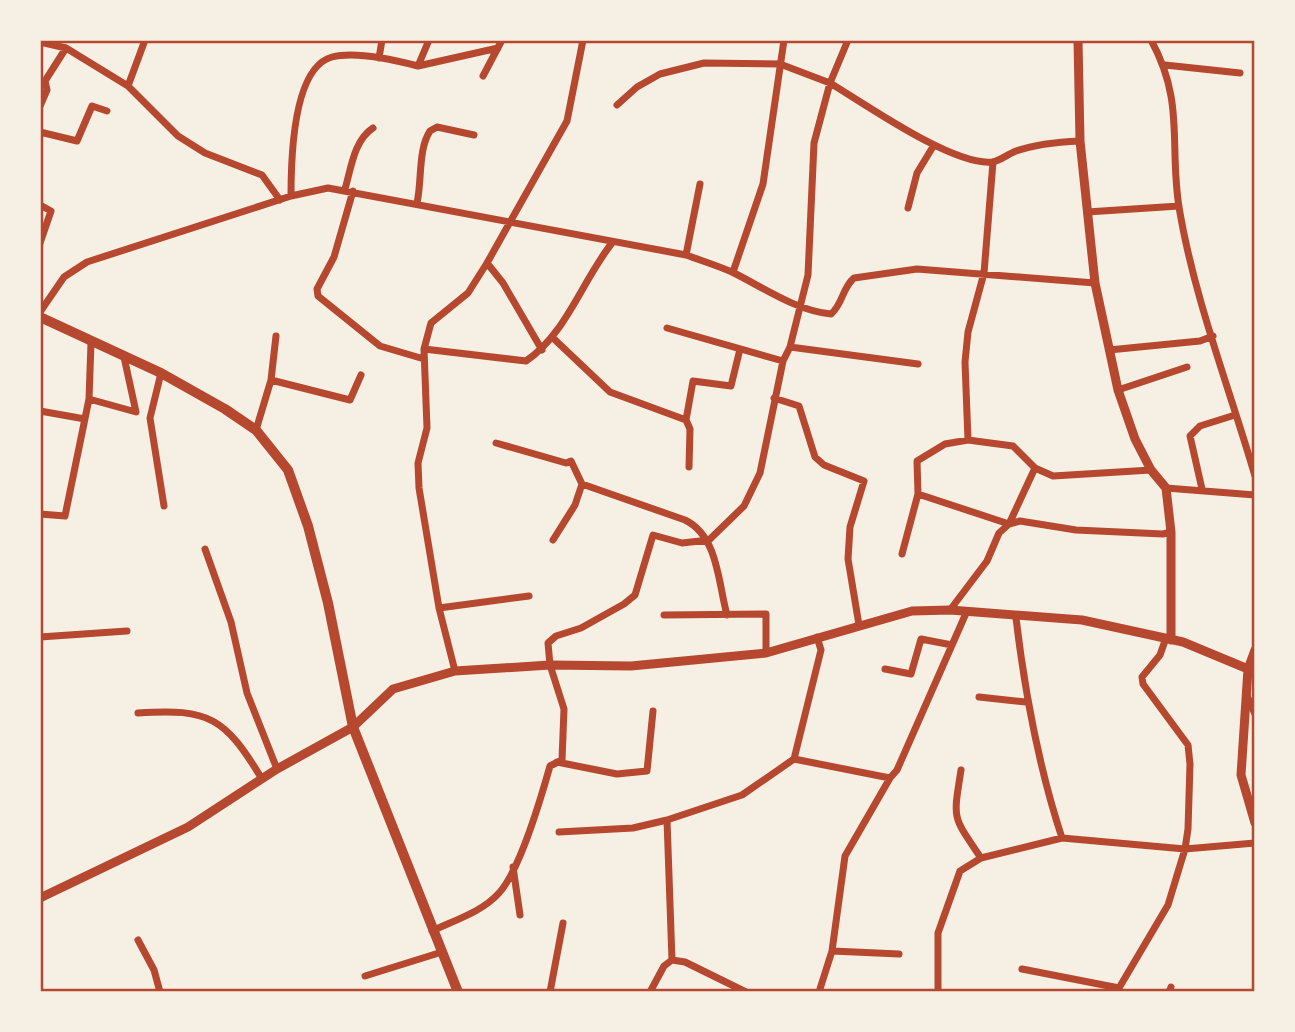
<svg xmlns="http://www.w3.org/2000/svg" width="1295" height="1032" font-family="Overpass,sans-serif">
<rect width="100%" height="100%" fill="#f6efe4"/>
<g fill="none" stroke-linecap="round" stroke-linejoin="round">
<path stroke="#b5482f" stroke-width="7" d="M 1151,40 C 1185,102 1169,144 1179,207 C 1194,298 1229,387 1255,476
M 40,42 L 66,48 L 128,86 L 178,136 L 205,153 L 262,175 L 280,200
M 379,58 L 382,40
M 1165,65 L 1240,73
M 418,66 L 498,48
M 483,76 L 502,40
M 128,86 L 145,40
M 617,105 L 637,87 L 660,74 L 704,63 L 780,64 L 830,83 L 848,40
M 40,106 L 47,90 L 45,81 L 66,48
M 40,132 L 77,141 L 92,106 L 107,111
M 345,189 C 351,169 354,140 373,128
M 353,191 L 334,257 L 317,289 L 318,296 L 380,346 L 424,359
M 291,196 C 291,162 292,68 332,57 C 355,51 395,60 418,66 L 429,40
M 417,203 C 422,181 418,149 430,131 L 437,127 L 474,135
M 40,205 L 51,211 L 40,243
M 908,208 L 917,173 L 934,145
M 1087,212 L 1179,206
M 686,255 L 700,184
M 487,263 L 503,283 L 542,350
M 733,272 L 763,184 L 784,40
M 40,312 L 64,277 L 87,262 L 291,196 L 328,188 L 686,255 C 702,261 719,266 734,273 C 764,288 797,311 831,314 C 843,304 842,288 854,278 L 917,269 L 1095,283
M 667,328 L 783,361
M 553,338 L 610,392 L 686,420 L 690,429 L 689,467
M 790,347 L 918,364
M 424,349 L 526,361 C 566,334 582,281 612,243
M 1109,350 L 1200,341 L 1213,336
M 161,373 L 150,418 L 164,506
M 271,380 L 350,400 L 361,375
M 1118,390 L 1187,367
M 774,398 L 799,406 L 815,457 L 824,465 L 864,481 L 850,527 L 848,559 L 859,625
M 89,399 L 136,412 L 124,357
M 40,411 L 85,419
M 686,420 L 693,381 L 731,386 L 740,349
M 256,430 L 271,380 L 276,336
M 968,440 L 965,362 L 968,332 L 984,273 L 993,162
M 496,443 L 566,463 L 571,461 L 582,484
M 1166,488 L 1255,495
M 1202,489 L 1190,436 L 1200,426 L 1235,415
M 918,494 L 1009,524 L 1035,468
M 40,514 L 65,516 L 89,399 L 91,343
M 553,540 L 575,505 L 582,484 L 685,520 C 718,536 718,582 727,615
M 205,549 L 231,622 L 247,693 L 277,769
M 902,554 L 918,494 L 917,461 L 945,444 L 968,440 L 1013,446 L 1035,468 L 1053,476 L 1151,470
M 439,608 L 529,596
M 950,610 L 987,561 L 999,533 L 1009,524 L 1020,521 L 1076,530 L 1163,534 L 1171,532
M 664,615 L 766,614 L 766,653
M 1016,618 C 1025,694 1038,765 1062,838
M 40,637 L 127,631
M 817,637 L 821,650 L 794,759 L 890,778 L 897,770 L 967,611
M 885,669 L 911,674 L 921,639 L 952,645
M 455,671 L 439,608 L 419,488 L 418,463 L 427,428 L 424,349 L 431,323 L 468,293 L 487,263 L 567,121 L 583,40
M 1247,696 L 1255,714
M 979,697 L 1026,702
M 138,713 C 210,708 225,718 262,779
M 557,762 L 617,774 L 647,771 L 653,711
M 961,770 C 953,821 952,815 981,858
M 559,832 L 633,828 L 667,820
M 513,867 L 520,915
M 432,931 C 455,920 482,912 499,893 C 520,870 541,798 550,766 L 562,760 L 564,709 L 550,665 L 548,643 L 556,636 L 581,628 L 624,604 L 635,595 L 653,535 L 682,543 L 709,540 L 744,506 L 760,473 L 783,361 L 790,347 L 808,275 L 814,143 L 830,83 C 865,104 953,166 992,162 C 1000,161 1008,154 1016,151 C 1036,144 1058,142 1080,141
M 138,940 L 154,970 L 160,992
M 832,951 L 899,954
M 672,960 L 667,820 L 742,795 L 794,759
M 1022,969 L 1119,988 L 1168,905 L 1185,849 L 1188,829 L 1190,764 L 1188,745 L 1143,684 L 1142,677 L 1160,655 L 1166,638
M 365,976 L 442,952
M 550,992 L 563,923
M 650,992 L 664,966 L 672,960 L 685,962 L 746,992
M 819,992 L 832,951 L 845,856 L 890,778
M 938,992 L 938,933 L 960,871 L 981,858 L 1062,838 L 1185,849 L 1255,843
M 1169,992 L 1171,987"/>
<path stroke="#b5482f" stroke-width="9" d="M 1078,40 L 1080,141 L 1095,283 L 1118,390 L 1135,439 L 1151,470 L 1166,488 L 1171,532 L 1171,640
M 1255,650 L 1248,669 L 1241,775 L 1255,823
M 40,898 L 188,827 L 277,769 L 353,727 L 393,689 L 455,671 L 550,665 L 631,666 L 766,653 L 912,611 L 950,610 L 1082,620 L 1183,642 L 1248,669"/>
<path stroke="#b5482f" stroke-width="10" d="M 40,317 L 161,373 L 225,409 L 256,430 L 288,470 L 308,526 L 328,603 L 353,727 L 458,992"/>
</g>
<rect width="1295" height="1032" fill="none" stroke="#f6efe4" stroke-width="84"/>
<rect x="42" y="42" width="1211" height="948" fill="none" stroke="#b5482f" stroke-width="2.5"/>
</svg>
